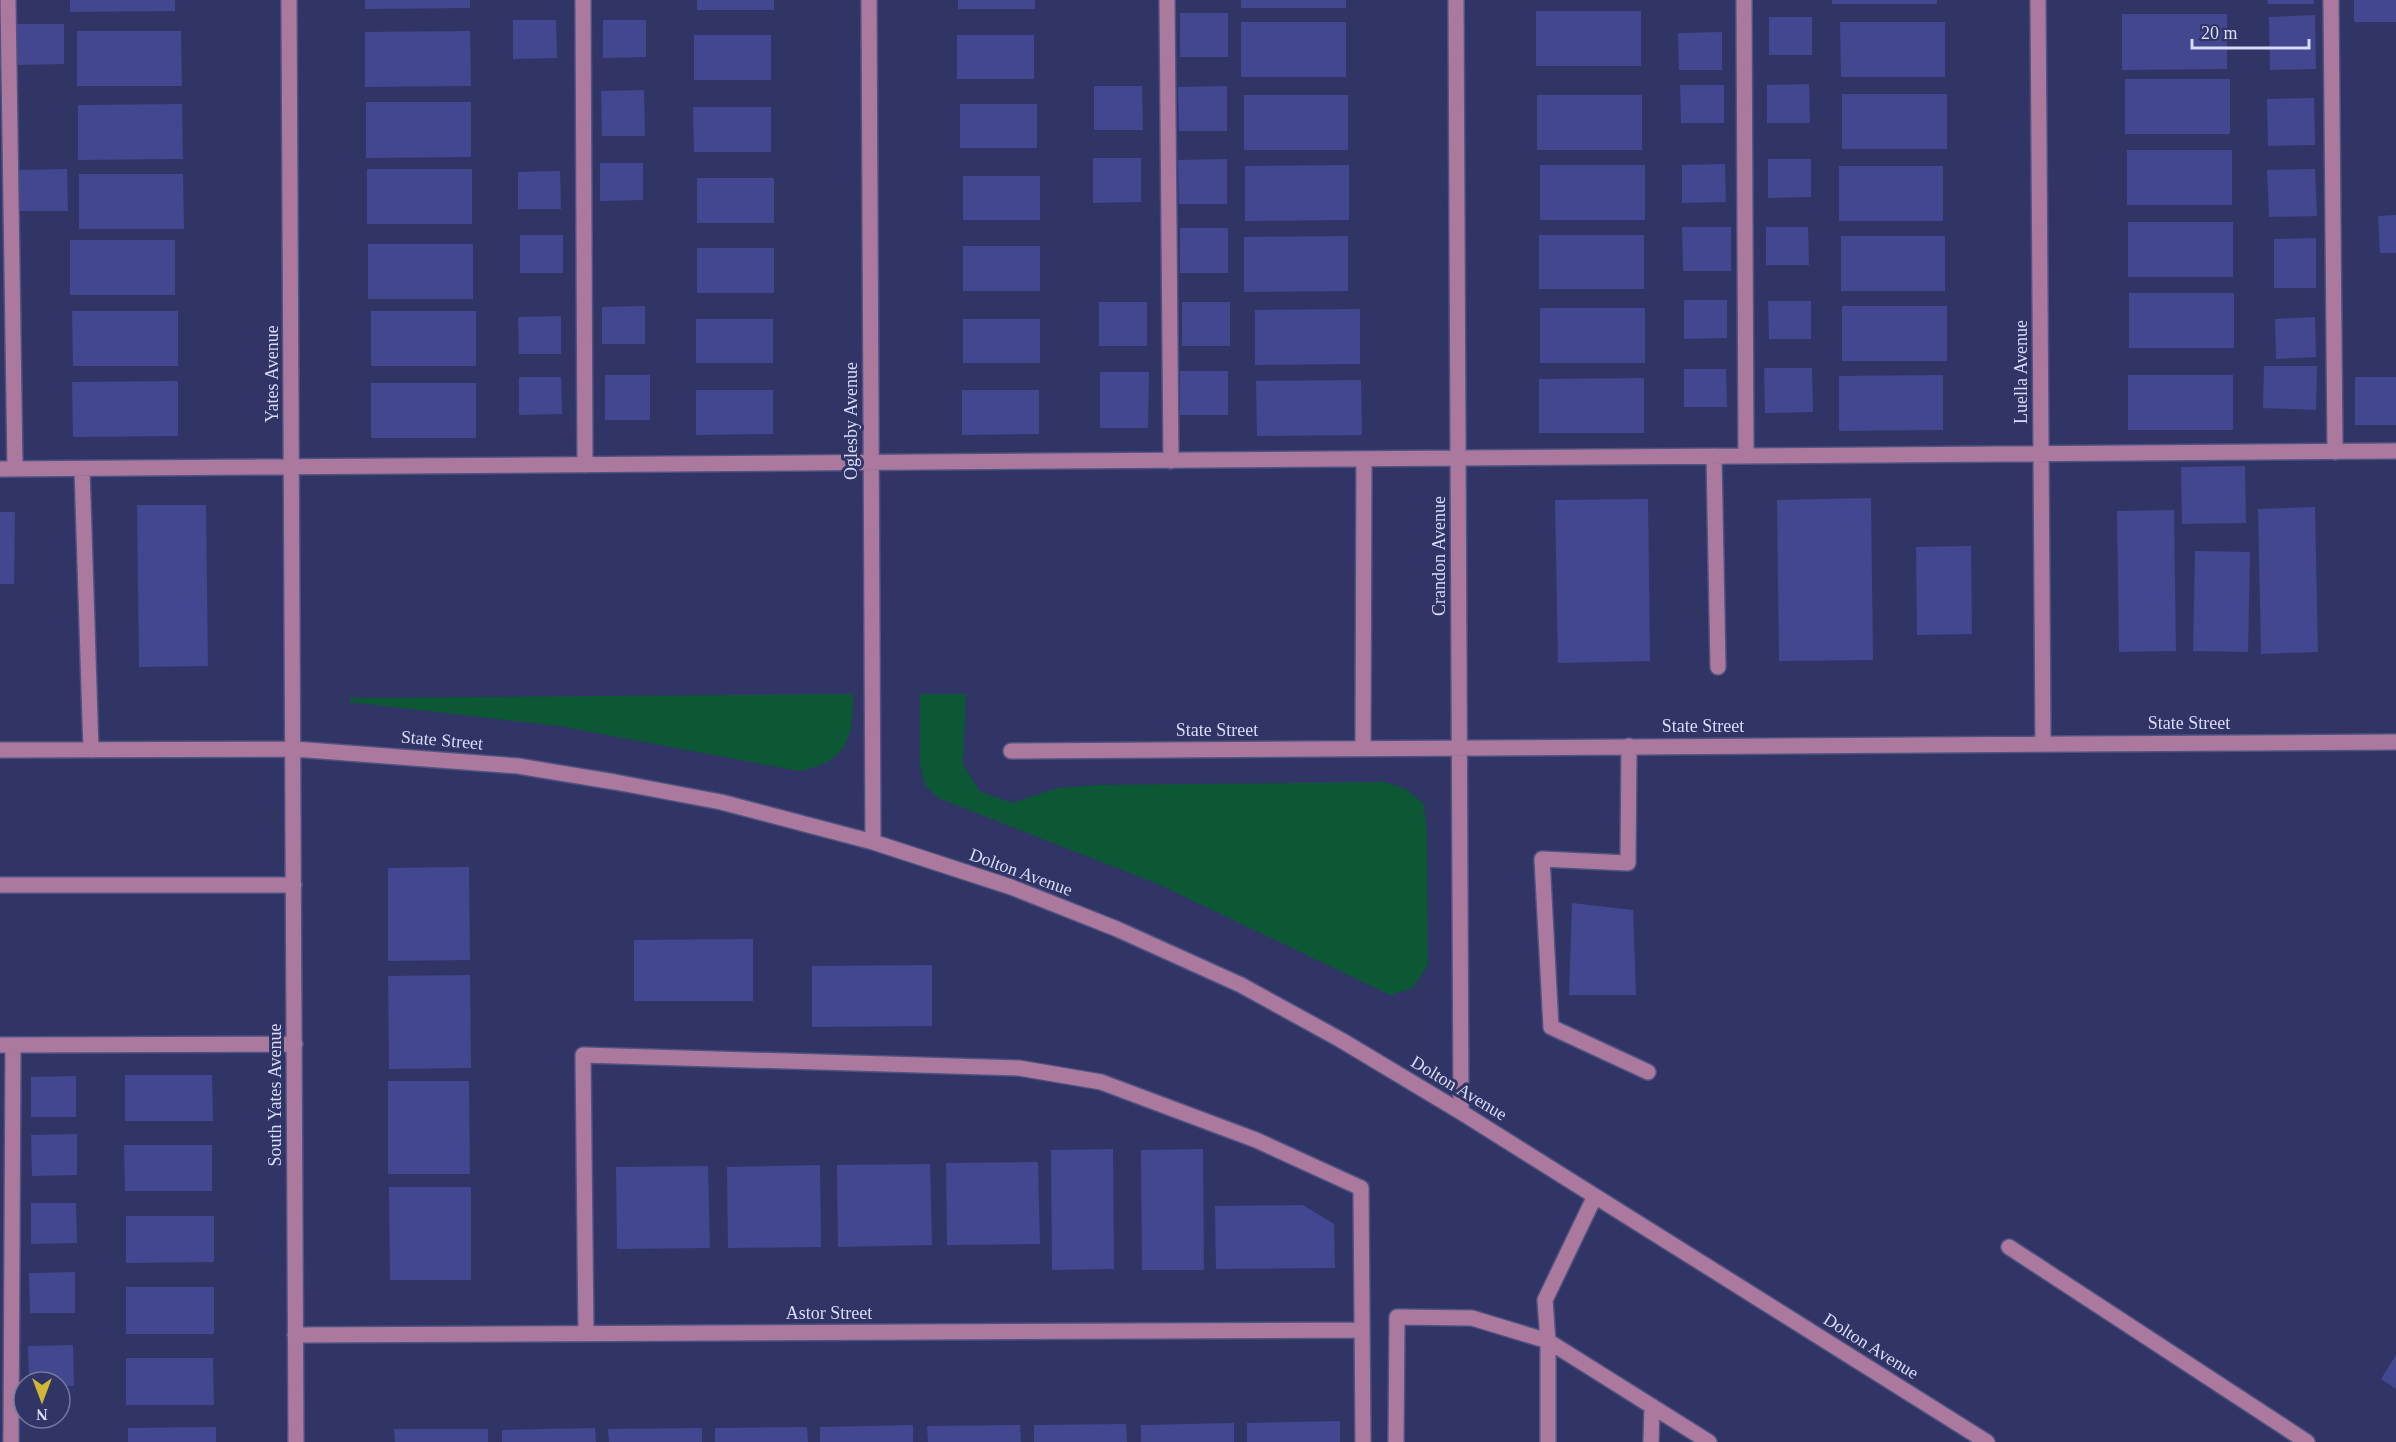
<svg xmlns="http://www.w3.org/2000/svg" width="2396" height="1442" font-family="'Times New Roman',serif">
<rect width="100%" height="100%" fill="#313566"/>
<path fill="#0c5734" d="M 853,694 C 853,740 848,761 799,771 L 559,726 L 349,702 L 350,698 Z
M 920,694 L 966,694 L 963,764 L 979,791 L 1012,803 L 1057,788 L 1097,785 L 1384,782 L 1406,789 L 1424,804 L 1427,834 L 1428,965 L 1413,988 L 1390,995 L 1158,884 L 938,798 L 925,785 L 920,764 Z"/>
<path fill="#42478f" d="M 70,0 L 175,0 L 175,11 L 70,12 Z
M 365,0 L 470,0 L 470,8 L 365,9 Z
M 697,0 L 774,0 L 774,10 L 697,10 Z
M 958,0 L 1035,0 L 1035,9 L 958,9 Z
M 1241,0 L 1346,0 L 1346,8 L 1241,8 Z
M 1832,0 L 1937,0 L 1937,4 L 1832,4 Z
M 2267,0 L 2314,0 L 2314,4 L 2268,4 Z
M 2354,0 L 2396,0 L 2396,22 L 2354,22 Z
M 1536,11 L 1641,11 L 1641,66 L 1536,66 Z
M 1180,13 L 1228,13 L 1228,57 L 1180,57 Z
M 2122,14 L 2227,14 L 2227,69 L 2122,70 Z
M 2315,15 L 2316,69 L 2270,70 L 2269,17 Z
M 1769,17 L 1812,17 L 1812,55 L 1769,55 Z
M 513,20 L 556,20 L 557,58 L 513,59 Z
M 603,20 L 646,20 L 646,57 L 603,58 Z
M 1241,22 L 1346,22 L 1346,77 L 1241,77 Z
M 1840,22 L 1945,22 L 1945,77 L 1841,77 Z
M 14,24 L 64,24 L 64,64 L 14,65 Z
M 77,31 L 181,31 L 182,86 L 77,86 Z
M 470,31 L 471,86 L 365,87 L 365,32 Z
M 1722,32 L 1722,70 L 1679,70 L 1678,33 Z
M 694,35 L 771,35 L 771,80 L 694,80 Z
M 957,35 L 1034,35 L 1034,79 L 957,79 Z
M 2125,79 L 2230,79 L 2230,134 L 2125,134 Z
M 1809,84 L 1810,123 L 1767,123 L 1767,85 Z
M 1680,85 L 1724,85 L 1724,123 L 1681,123 Z
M 1094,86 L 1142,86 L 1143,130 L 1094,130 Z
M 1227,86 L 1227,131 L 1179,131 L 1178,87 Z
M 644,90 L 645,136 L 602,136 L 601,91 Z
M 1842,94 L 1947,94 L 1947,149 L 1842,149 Z
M 1244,95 L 1348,95 L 1348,150 L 1244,150 Z
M 1537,95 L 1642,95 L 1642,150 L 1537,150 Z
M 2314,98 L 2315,145 L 2268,146 L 2267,99 Z
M 366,102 L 471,102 L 471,157 L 366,158 Z
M 182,104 L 183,159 L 78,160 L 78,105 Z
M 960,104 L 1037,104 L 1037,148 L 960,148 Z
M 693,107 L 771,107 L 771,152 L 694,152 Z
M 2127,150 L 2232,150 L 2232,205 L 2127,205 Z
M 1093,158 L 1141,158 L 1141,202 L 1093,203 Z
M 1227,159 L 1227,204 L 1179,204 L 1178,160 Z
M 1768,159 L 1811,159 L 1811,197 L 1768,198 Z
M 600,163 L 643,163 L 643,200 L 600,201 Z
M 1725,164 L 1726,202 L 1682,203 L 1682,165 Z
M 1349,165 L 1349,220 L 1245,221 L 1245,166 Z
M 1540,165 L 1645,165 L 1645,220 L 1540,220 Z
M 1839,166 L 1943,166 L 1943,221 L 1839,221 Z
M 67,169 L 68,211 L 18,211 L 17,170 Z
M 367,169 L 472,169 L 472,224 L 367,224 Z
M 2315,169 L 2317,216 L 2269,217 L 2267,170 Z
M 560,171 L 561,209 L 518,209 L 518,172 Z
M 79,174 L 183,174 L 184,229 L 79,229 Z
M 963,176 L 1040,176 L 1040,220 L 963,220 Z
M 697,178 L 774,178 L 774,223 L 697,223 Z
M 2396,215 L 2396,253 L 2380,253 L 2378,216 Z
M 2128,222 L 2233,222 L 2233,277 L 2128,277 Z
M 1682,227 L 1731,227 L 1731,271 L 1683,271 Z
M 1766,227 L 1808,227 L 1809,265 L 1766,265 Z
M 1180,228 L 1228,228 L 1228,273 L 1180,273 Z
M 520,235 L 563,235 L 563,273 L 520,273 Z
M 1539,235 L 1644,235 L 1644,289 L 1539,289 Z
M 1348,236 L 1348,291 L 1244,292 L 1244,237 Z
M 1841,236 L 1945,236 L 1945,291 L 1841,291 Z
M 2316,238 L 2316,288 L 2274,288 L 2274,239 Z
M 70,240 L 175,240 L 175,295 L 70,295 Z
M 368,244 L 473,244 L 473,299 L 368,299 Z
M 963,246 L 1040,246 L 1040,291 L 963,291 Z
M 697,248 L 774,248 L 774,293 L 697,293 Z
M 2129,293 L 2234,293 L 2234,348 L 2129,348 Z
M 1684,300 L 1727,300 L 1727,338 L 1684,339 Z
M 1768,301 L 1811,301 L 1811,339 L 1769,339 Z
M 1099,302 L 1147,302 L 1147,346 L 1099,346 Z
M 1182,302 L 1230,302 L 1230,346 L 1182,346 Z
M 645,306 L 645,344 L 602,344 L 602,307 Z
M 1842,306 L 1947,306 L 1947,361 L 1842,361 Z
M 1540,308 L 1645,308 L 1645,363 L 1540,363 Z
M 1360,309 L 1360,364 L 1255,365 L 1255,310 Z
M 72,311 L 178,311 L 178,366 L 73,366 Z
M 371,311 L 476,311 L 476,366 L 371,366 Z
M 561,316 L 561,354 L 519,354 L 518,317 Z
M 2315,317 L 2316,357 L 2276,359 L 2275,319 Z
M 696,319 L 773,319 L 773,363 L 696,363 Z
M 963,319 L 1040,319 L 1040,363 L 963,363 Z
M 2264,366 L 2317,366 L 2316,410 L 2263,408 Z
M 1764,368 L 1812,368 L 1813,412 L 1765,413 Z
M 1684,369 L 1726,369 L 1727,407 L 1684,407 Z
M 1180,371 L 1228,371 L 1228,415 L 1180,415 Z
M 1100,372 L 1149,372 L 1148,428 L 1100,428 Z
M 605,375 L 650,375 L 650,420 L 605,420 Z
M 1943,375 L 1943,430 L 1839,431 L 1839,376 Z
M 2128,375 L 2233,375 L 2233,430 L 2128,430 Z
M 519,377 L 561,377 L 562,414 L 519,415 Z
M 2355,377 L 2396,377 L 2396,425 L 2355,425 Z
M 1644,378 L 1644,433 L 1539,433 L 1539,379 Z
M 1361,380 L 1362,435 L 1257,436 L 1256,381 Z
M 178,381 L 178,436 L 73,437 L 72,382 Z
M 371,383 L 476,383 L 476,438 L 371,438 Z
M 696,390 L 773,390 L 773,434 L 696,435 Z
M 962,390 L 1039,390 L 1039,434 L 962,435 Z
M 2245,466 L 2246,523 L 2182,524 L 2181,467 Z
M 1871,498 L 1873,660 L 1779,661 L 1777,500 Z
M 1648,499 L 1650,661 L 1558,663 L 1555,500 Z
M 137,505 L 206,505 L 208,666 L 139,667 Z
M 2315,507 L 2318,652 L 2261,654 L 2258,509 Z
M 2174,510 L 2176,651 L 2119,652 L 2117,511 Z
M 0,512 L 15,512 L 14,584 L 0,584 Z
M 1971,546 L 1972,634 L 1917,635 L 1916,547 Z
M 2195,551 L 2250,552 L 2248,652 L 2193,651 Z
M 469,867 L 470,960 L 388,961 L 388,868 Z
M 1572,903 L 1633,910 L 1636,995 L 1569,995 Z
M 753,939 L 753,1001 L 634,1001 L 634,940 Z
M 932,965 L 932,1026 L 812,1027 L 812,966 Z
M 470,975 L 471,1068 L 389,1069 L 388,976 Z
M 125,1075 L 212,1075 L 213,1121 L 125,1121 Z
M 76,1076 L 76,1117 L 31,1117 L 31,1077 Z
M 388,1081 L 469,1081 L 470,1174 L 388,1174 Z
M 77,1134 L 77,1175 L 32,1176 L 31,1135 Z
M 124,1145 L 212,1145 L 212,1191 L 125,1191 Z
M 1113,1149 L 1114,1269 L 1052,1270 L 1051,1150 Z
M 1203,1149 L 1204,1270 L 1142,1270 L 1141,1150 Z
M 1038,1162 L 1040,1244 L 947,1245 L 946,1163 Z
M 930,1164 L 932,1245 L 838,1247 L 837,1165 Z
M 820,1165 L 821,1247 L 728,1248 L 727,1167 Z
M 708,1166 L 710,1248 L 617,1249 L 616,1167 Z
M 389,1187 L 471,1187 L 471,1280 L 390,1280 Z
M 31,1203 L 76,1203 L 77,1243 L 31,1244 Z
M 1303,1205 L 1334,1224 L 1335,1268 L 1216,1269 L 1215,1206 Z
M 126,1216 L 214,1216 L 214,1262 L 126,1263 Z
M 75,1272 L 75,1313 L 30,1313 L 29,1273 Z
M 126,1287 L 214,1287 L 214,1334 L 126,1334 Z
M 73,1345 L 74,1386 L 60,1386 L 60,1382 L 29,1382 L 28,1346 Z
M 2396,1355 L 2396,1389 L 2381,1379 Z
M 126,1358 L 213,1358 L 214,1405 L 126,1405 Z
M 1340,1421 L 1340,1442 L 1247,1442 L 1247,1423 Z
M 1234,1423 L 1234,1442 L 1141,1442 L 1141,1425 Z
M 1126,1424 L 1127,1442 L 1034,1442 L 1034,1425 Z
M 913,1425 L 913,1442 L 820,1442 L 820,1427 Z
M 1020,1425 L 1021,1442 L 928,1442 L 927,1426 Z
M 216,1427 L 216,1442 L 128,1442 L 128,1428 Z
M 807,1427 L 808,1442 L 715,1442 L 715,1428 Z
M 595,1428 L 596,1442 L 502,1442 L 502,1430 Z
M 702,1428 L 702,1442 L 609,1442 L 608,1429 Z
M 394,1429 L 488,1429 L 488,1442 L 395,1442 Z"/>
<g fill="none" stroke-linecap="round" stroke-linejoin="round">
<defs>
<path id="minor" d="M 8,0 L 15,469
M 289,0 L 296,1442
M 583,0 L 585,465
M 869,0 L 873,842
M 1167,0 L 1171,461
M 1456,0 L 1461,1112
M 1744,0 L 1746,456
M 2038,0 L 2043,744
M 2331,0 L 2335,452
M 1714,456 L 1718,667
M 0,469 L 2396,451
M 82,469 L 91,750
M 1629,746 L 1628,863 L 1542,859 L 1551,1027 L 1648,1072
M 1363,748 L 1364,459
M 0,750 L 294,749 L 518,766 L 615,782 L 721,802 L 873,842 L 1011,887 L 1117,929 L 1241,985 L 1341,1040 L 1461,1112 L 1987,1442
M 1011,751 L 2396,742
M 0,885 L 294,885
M 0,1045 L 295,1044
M 1595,1196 L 1545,1300 L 1548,1341 L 1709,1442
M 2009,1247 L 2307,1442
M 586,1334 L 583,1055 L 1019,1068 L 1101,1082 L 1256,1140 L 1361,1188 L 1363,1442
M 295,1335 L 1362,1330
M 11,1442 L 13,1045
M 1396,1442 L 1397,1317 L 1472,1318 L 1548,1341 L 1548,1442
M 1651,1442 L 1652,1406"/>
</defs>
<use href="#minor" stroke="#4f5381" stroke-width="18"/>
<use href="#minor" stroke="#ab799d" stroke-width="15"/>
</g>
<g text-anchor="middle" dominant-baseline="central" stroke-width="6" stroke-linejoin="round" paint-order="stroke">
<g font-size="18" fill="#d6dcfa" stroke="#313566">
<text transform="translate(2021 372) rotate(-90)">Luella Avenue</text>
<text transform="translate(272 374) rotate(-90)">Yates Avenue</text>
<text transform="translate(851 421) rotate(-90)">Oglesby Avenue</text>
<text transform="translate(1439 556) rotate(-90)">Crandon Avenue</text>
<text x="2189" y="723">State Street</text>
<text x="1703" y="726">State Street</text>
<text x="1217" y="730">State Street</text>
<text transform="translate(442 740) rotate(5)">State Street</text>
<text transform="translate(1021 872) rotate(20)">Dolton Avenue</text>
<text transform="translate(1459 1088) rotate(31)">Dolton Avenue</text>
<text transform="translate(275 1095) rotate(-90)">South Yates Avenue</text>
<text x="829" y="1313">Astor Street</text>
<text transform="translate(1871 1346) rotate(32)">Dolton Avenue</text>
</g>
</g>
<g transform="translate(42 1400) rotate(180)"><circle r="28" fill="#313566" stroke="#7378a1" stroke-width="1.5"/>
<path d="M0-4.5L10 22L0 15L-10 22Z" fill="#d1b736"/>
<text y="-9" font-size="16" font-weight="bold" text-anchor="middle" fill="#d6dcfa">N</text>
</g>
<path d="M2192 39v9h117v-9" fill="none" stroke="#d6dcfa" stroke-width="3"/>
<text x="2201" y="39" font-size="18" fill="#d6dcfa" stroke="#313566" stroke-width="4.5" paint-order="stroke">20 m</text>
</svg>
